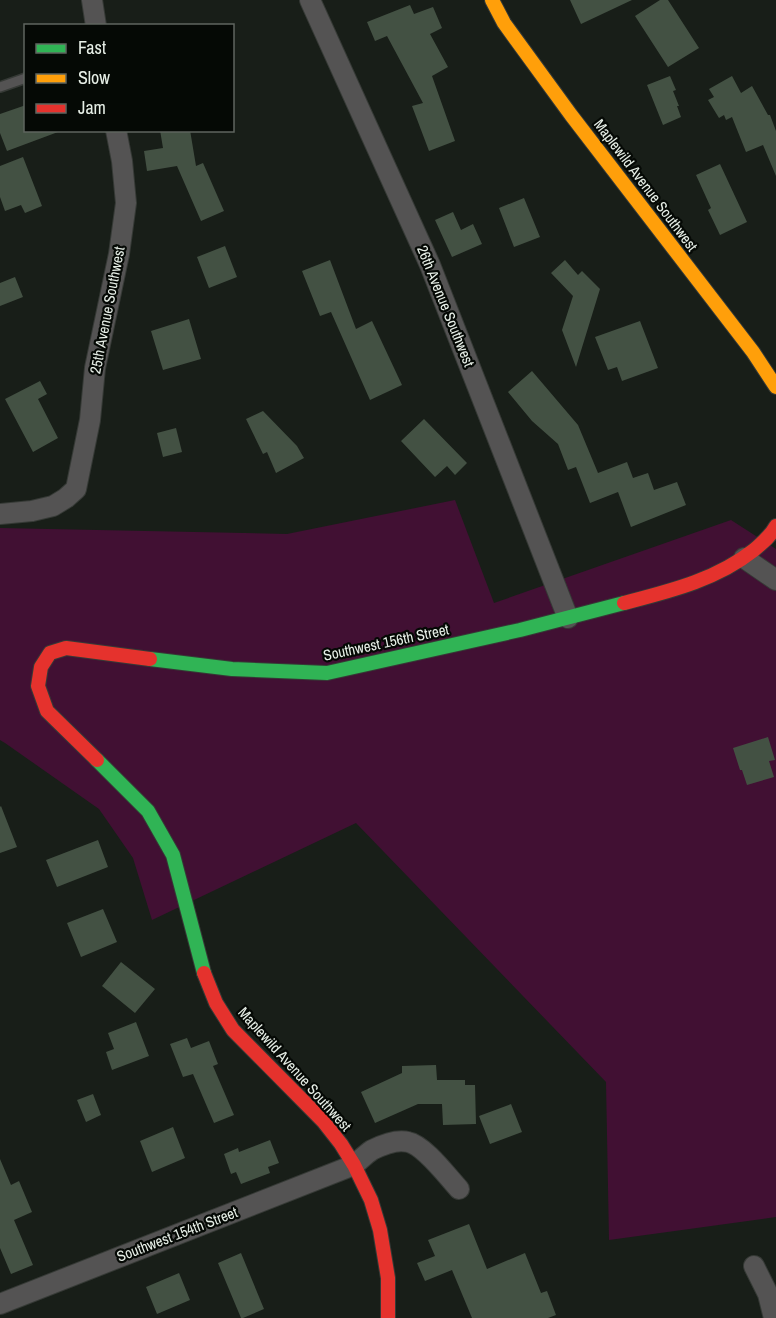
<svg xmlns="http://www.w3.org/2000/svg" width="776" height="1318" font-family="'Archivo Narrow',sans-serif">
<rect width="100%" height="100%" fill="#181e18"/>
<path fill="#411033" d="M 455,500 L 494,603 L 731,520 L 776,549 L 776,1217 L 609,1240 L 606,1082 L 356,823 L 152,920 L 133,858 L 99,809 L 5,743 L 0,740 L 0,528 L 287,534 Z"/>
<path fill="#435143" d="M 570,0 L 632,0 L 581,24 Z
M 660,0 L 668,0 L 699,48 L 668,67 L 635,16 Z
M 410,5 L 414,14 L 433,7 L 442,28 L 430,34 L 448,67 L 432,76 L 455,141 L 429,151 L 412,106 L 423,103 L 387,36 L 375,41 L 367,22 Z
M 670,76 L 676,90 L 673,91 L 679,106 L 677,106 L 681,117 L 663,125 L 647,85 Z
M 732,76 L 741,93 L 752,86 L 768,115 L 770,115 L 776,131 L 776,176 L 763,145 L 746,152 L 732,117 L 726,120 L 724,115 L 719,118 L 708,100 L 714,97 L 709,89 Z
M 26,105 L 26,130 L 58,132 L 7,151 L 0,133 L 0,114 Z
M 160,130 L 190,130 L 196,166 L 203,163 L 224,211 L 201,221 L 177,166 L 147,171 L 144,151 L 163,148 Z
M 23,157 L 42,206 L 25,213 L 21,205 L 5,211 L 0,197 L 0,166 Z
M 720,164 L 747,222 L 720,235 L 708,210 L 711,208 L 696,175 Z
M 524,198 L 540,237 L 514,247 L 499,208 Z
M 453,212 L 461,230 L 473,224 L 482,244 L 452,257 L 435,220 Z
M 225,246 L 237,277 L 209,288 L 197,257 Z
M 330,260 L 356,329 L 372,321 L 402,385 L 370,400 L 331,312 L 320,316 L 302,271 Z
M 565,260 L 578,275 L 582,271 L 600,289 L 576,367 L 562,330 L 573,296 L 551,273 Z
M 15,277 L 23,297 L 0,306 L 0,283 Z
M 189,319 L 201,359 L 163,370 L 151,331 Z
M 640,321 L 658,368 L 622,381 L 617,367 L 608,370 L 595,337 Z
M 532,371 L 578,425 L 598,473 L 627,462 L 633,478 L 648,473 L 654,490 L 677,482 L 686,505 L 631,527 L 618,492 L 590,503 L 576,467 L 568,470 L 558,444 L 532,421 L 508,392 Z
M 40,381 L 47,394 L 38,399 L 58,438 L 33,452 L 5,399 Z
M 263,411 L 297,446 L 304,458 L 276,473 L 267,452 L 263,454 L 246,419 Z
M 424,419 L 467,463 L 455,475 L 447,466 L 435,477 L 401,441 Z
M 176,428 L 182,452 L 163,457 L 157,433 Z
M 768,737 L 775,760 L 769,761 L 774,777 L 747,785 L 742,770 L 740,770 L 733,748 Z
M 1,806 L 17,847 L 0,853 L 0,807 Z
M 98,840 L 108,867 L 57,887 L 46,860 Z
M 103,909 L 117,942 L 81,957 L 67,923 Z
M 121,962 L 155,989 L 135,1013 L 102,986 Z
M 136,1022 L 149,1056 L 112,1070 L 106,1052 L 114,1049 L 108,1033 Z
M 187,1038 L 191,1048 L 209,1041 L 218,1064 L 213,1066 L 234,1115 L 214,1123 L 193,1074 L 183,1077 L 170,1044 Z
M 436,1065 L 437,1080 L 465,1080 L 465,1085 L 475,1085 L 476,1124 L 443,1125 L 442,1104 L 418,1104 L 375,1123 L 361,1092 L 402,1073 L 402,1066 Z
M 93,1094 L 101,1115 L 86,1122 L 77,1100 Z
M 511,1104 L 522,1132 L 490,1144 L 479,1116 Z
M 173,1127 L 185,1158 L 152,1172 L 140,1141 Z
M 270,1140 L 279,1163 L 268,1167 L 270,1173 L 241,1184 L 236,1172 L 231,1174 L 224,1154 L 238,1148 L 239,1152 Z
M 0,1159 L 11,1185 L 19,1181 L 32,1212 L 14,1220 L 33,1265 L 11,1274 L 0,1248 Z
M 469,1224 L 487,1269 L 525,1253 L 541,1293 L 547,1291 L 556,1315 L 548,1318 L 472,1318 L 452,1270 L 425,1281 L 417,1263 L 435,1256 L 428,1240 Z
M 241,1253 L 264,1309 L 243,1318 L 241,1318 L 218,1263 Z
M 179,1273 L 190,1300 L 157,1314 L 146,1287 Z"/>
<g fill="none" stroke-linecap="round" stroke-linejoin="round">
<defs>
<path id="lane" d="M 0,87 L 26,78"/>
<path id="street" d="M 92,0 L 96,26
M 310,0 L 430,265 L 568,618
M 0,514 L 32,511 L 53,506 L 66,498 L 76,489 L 90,420 L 95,368 L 119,254 L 126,203 L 122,161 L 116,130
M 744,558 L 776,580
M 754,1266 L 768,1294 L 774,1318
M 0,1304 L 354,1165 C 360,1160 366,1154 372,1150 C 382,1145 397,1139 408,1142 C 424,1145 447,1176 459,1189"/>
<path id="fast" d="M 150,659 L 232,669 L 327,673 L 520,630 L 624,603
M 97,760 L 148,811 L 173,855 L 204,973"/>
<path id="slow" d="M 492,0 L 504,23 L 571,115 L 753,352 L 776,387"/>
<path id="jam" d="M 624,603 C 670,591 716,580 754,550 C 763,542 770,537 776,526
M 97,760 L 47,711 L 38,686 L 41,667 L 50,653 L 66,648 L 150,659
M 204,973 L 216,1003 L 233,1030 L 323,1121 L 341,1144 L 354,1165 L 371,1200 L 380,1230 L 388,1278 L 388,1318"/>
</defs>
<use href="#lane" stroke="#363a36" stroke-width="12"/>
<use href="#street" stroke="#363a36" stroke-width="22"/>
<use href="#fast" stroke="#363a36" stroke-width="16"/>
<use href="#slow" stroke="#363a36" stroke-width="16"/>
<use href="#jam" stroke="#363a36" stroke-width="16"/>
<use href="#lane" stroke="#545353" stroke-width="9"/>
<use href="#street" stroke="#545353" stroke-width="20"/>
<use href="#fast" stroke="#30b455" stroke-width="14"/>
<use href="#slow" stroke="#ff9f0a" stroke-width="14"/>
<use href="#jam" stroke="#e5322d" stroke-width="14"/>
</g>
<g text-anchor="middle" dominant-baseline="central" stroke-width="4.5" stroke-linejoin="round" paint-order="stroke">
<g font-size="15" fill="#e7efe7" stroke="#050905">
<text transform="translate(646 185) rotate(53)">Maplewild Avenue Southwest</text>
<text transform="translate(446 306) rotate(68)">26th Avenue Southwest</text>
<text transform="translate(107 310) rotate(-79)">25th Avenue Southwest</text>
<text transform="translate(386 642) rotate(-12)">Southwest 156th Street</text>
<text transform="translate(295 1069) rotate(48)">Maplewild Avenue Southwest</text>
<text transform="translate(177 1234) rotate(-21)">Southwest 154th Street</text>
</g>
</g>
<rect x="24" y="24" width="210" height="108" fill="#050905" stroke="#5f655f" stroke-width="1.5"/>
<rect x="36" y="44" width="30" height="9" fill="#30b455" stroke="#5f655f" stroke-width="1.5"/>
<text x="78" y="54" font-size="18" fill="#e7efe7">Fast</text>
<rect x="36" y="74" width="30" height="9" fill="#ff9f0a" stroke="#5f655f" stroke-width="1.5"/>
<text x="78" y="84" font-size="18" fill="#e7efe7">Slow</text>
<rect x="36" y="104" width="30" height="9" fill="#e5322d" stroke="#5f655f" stroke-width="1.5"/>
<text x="78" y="114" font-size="18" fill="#e7efe7">Jam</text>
</svg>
